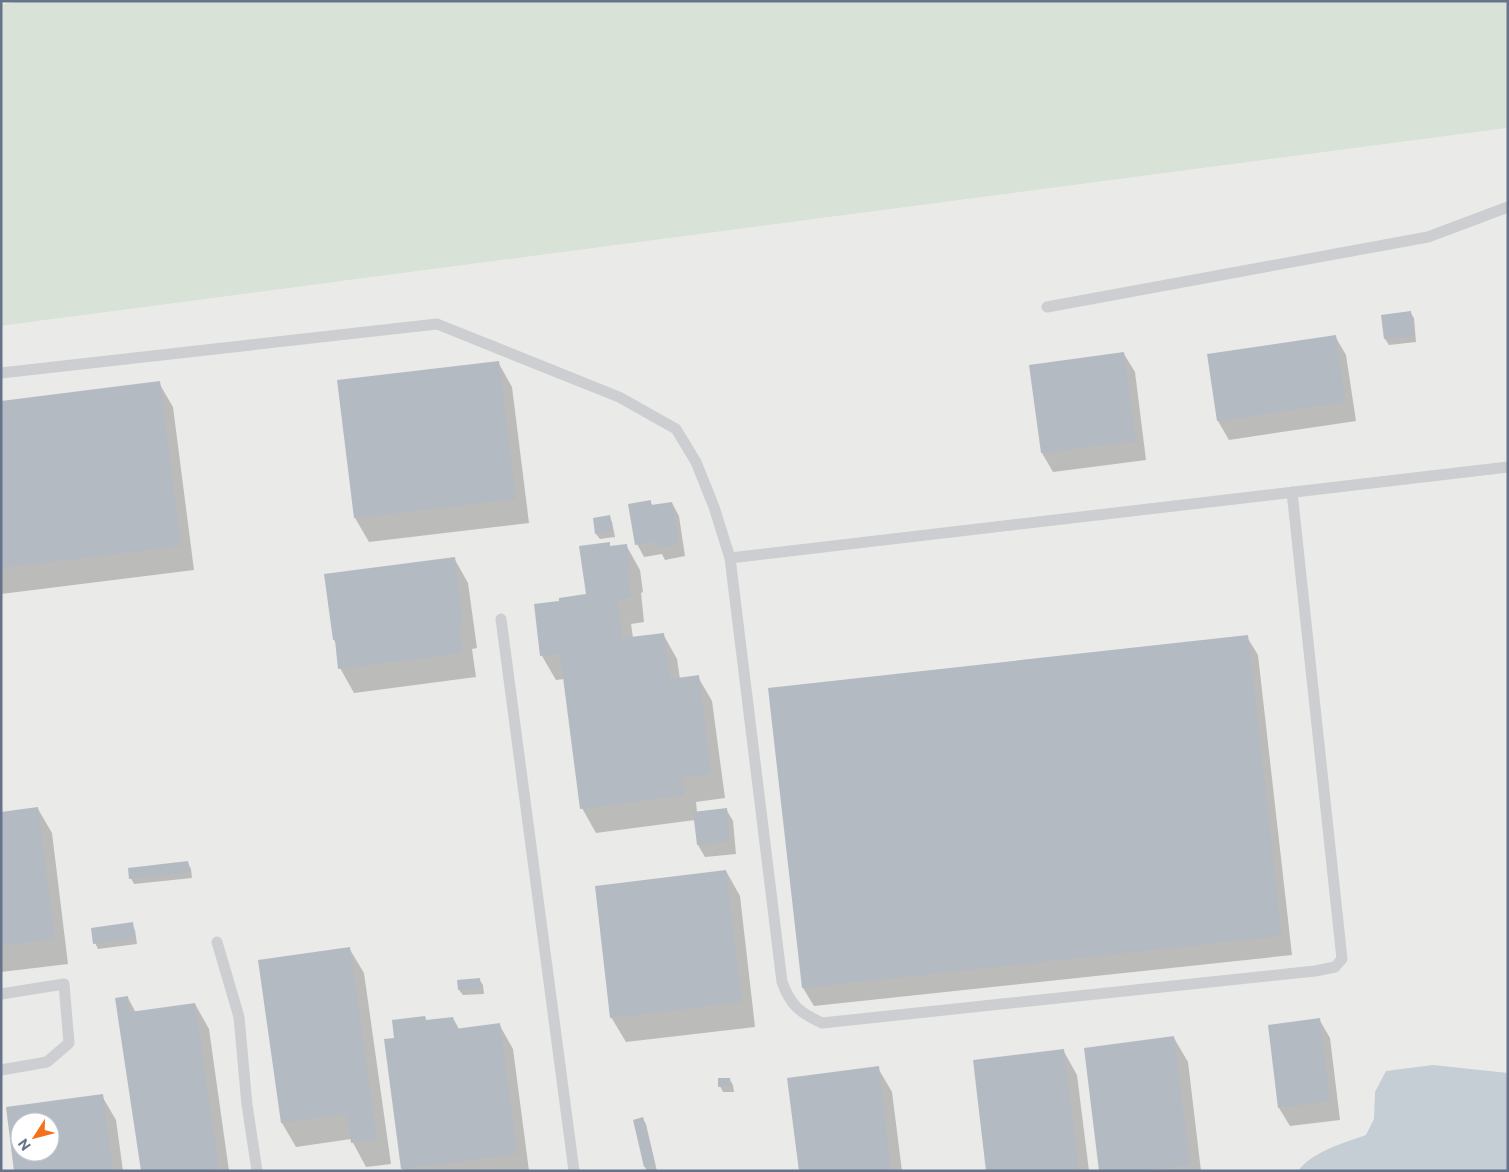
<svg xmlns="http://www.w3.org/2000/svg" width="1509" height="1172" font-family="Commissioner,sans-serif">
<rect width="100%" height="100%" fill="#f9f9f6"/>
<path fill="#eaeae9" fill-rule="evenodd" d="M 1508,128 L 1508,1171 L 1,1171 L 1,326 ZM 20,1122 L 50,1122 L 50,1152 L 20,1152 Z"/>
<path fill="#d9e2d7" d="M 24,1 L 1508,1 L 1508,128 L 1,326 L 1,4 Z"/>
<path fill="#c5ced5" d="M 1433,1065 L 1508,1073 L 1508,1171 L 1298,1171 C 1313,1151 1344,1143 1366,1135 L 1374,1119 L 1375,1092 L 1386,1071 Z"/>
<path fill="#0003" fill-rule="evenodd" d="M 1410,312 L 1414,318 L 1416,342 L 1389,345 L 1385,339 L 1383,316 Z
M 1335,336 L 1346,355 L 1356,421 L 1229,440 L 1218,421 L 1208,355 Z
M 1124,354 L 1135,372 L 1146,460 L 1053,472 L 1042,453 Z
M 498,362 L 512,387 L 529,523 L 369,542 L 355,518 Z
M 159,383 L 173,407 L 194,570 L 1,594 L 1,402 Z
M 650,501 L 653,506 L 672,503 L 679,516 L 685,556 L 665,560 L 662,554 L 644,557 L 637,544 Z
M 609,516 L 612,522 L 615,537 L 600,539 L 596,534 Z
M 609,544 L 611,548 L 626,545 L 640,570 L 643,592 L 641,593 L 644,622 L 631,624 L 633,638 L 663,634 L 677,659 L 680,679 L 698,677 L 712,701 L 725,798 L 696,802 L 697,812 L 726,809 L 733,821 L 736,854 L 705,857 L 698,845 L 695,820 L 596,833 L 582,808 L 565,679 L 556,680 L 542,656 L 587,595 Z
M 454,558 L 468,583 L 477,648 L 472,649 L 476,677 L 354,693 L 340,668 L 337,645 L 334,640 Z
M 1247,637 L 1258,655 L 1292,955 L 814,1006 L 803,988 Z
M 38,809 L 52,833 L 68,964 L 1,972 L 1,813 Z
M 188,863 L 191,869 L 192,878 L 134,884 L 131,878 Z
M 726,871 L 740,896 L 755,1027 L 626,1042 L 611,1017 Z
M 132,924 L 135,930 L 137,944 L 98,949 L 95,943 Z
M 349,948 L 364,973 L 391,1164 L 366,1167 L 351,1139 L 296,1147 L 282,1123 Z
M 479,979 L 483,985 L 484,994 L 463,995 L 459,990 Z
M 128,998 L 136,1013 L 195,1004 L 209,1029 L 229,1171 L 142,1171 Z
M 425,1017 L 427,1022 L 453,1018 L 459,1029 L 499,1024 L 513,1049 L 529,1171 L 403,1171 L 395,1039 Z
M 1319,1019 L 1330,1038 L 1340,1120 L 1290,1126 L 1279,1108 Z
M 1174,1038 L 1188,1062 L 1201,1171 L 1100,1171 Z
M 1063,1050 L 1077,1075 L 1089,1171 L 988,1171 Z
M 878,1068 L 892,1092 L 902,1171 L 800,1171 Z
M 730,1080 L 733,1085 L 734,1092 L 723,1092 L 720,1086 Z
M 102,1096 L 116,1120 L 123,1171 L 16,1171 L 7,1108 ZM 20,1122 L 50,1122 L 50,1152 L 20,1152 Z
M 643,1119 L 646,1124 L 657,1171 L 647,1171 L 645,1167 L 634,1121 Z"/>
<path fill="#b4bac2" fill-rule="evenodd" d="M 1411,311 L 1414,336 L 1384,339 L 1381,315 Z
M 1336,335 L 1346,402 L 1217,421 L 1207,354 Z
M 1124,352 L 1136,441 L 1041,453 L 1029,365 Z
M 499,361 L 516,499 L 354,518 L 337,380 Z
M 160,381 L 181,546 L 1,568 L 1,401 Z
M 651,500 L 651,505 L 672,502 L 679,544 L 657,548 L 655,542 L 635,545 L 628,504 Z
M 610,515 L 613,531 L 595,534 L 593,518 Z
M 610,542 L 610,546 L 627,544 L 630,567 L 627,568 L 631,598 L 618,599 L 622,638 L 664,633 L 670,679 L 699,675 L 711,774 L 682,778 L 685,795 L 580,809 L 560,654 L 540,656 L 534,604 L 559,601 L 559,598 L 586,594 L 579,546 Z
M 455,557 L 463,624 L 459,624 L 463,653 L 338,669 L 335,640 L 333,640 L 324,574 Z
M 1248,635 L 1282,936 L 802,988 L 768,688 Z
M 38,807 L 55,939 L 1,946 L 1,812 Z
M 727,808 L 730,841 L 697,845 L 693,812 Z
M 188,861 L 190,872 L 129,879 L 128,868 Z
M 726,870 L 742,1002 L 610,1018 L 595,886 Z
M 133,922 L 135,938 L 93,944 L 91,928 Z
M 350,947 L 377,1139 L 351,1143 L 347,1114 L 281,1123 L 258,960 Z
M 480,978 L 481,988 L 458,990 L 457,980 Z
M 128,996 L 130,1012 L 195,1003 L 219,1169 L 204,1171 L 141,1171 L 115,998 Z
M 425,1016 L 426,1020 L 453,1017 L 455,1029 L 500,1023 L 517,1154 L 401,1169 L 384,1039 L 394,1038 L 392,1020 Z
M 1320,1018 L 1330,1101 L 1278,1108 L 1268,1025 Z
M 1174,1036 L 1190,1165 L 1141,1171 L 1099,1171 L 1084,1048 Z
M 1064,1049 L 1079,1171 L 986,1171 L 973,1060 Z
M 879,1066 L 891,1171 L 799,1171 L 787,1078 Z
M 718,1078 L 730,1078 L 731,1086 L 718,1087 Z
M 103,1094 L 113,1171 L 14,1171 L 6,1107 ZM 20,1122 L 50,1122 L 50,1152 L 20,1152 Z
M 643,1117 L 655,1165 L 644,1167 L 633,1120 Z"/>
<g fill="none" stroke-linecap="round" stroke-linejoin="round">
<path stroke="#ccced2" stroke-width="11" d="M 1047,307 L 1428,237 L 1508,207
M 1,373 L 437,324 L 619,397 L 676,429 L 696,462 L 714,507 L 730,558
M 1292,492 L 1342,959 L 1335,967 L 1315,971 L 822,1023 C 799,1012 791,1006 782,982 L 730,558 L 1508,467
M 501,619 L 574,1171
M 217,942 L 239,1017 L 247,1105 L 257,1171
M 1,994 L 64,984 L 69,1043 L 47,1062 L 1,1070"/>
</g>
<rect width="1509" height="1172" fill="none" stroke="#65748b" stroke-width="5"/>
<g transform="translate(35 1137) rotate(234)"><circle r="24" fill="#ffffff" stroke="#c1c7d1"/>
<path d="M0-4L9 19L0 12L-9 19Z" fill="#f5701a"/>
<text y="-8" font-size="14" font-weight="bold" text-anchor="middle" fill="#65748b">N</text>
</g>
</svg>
